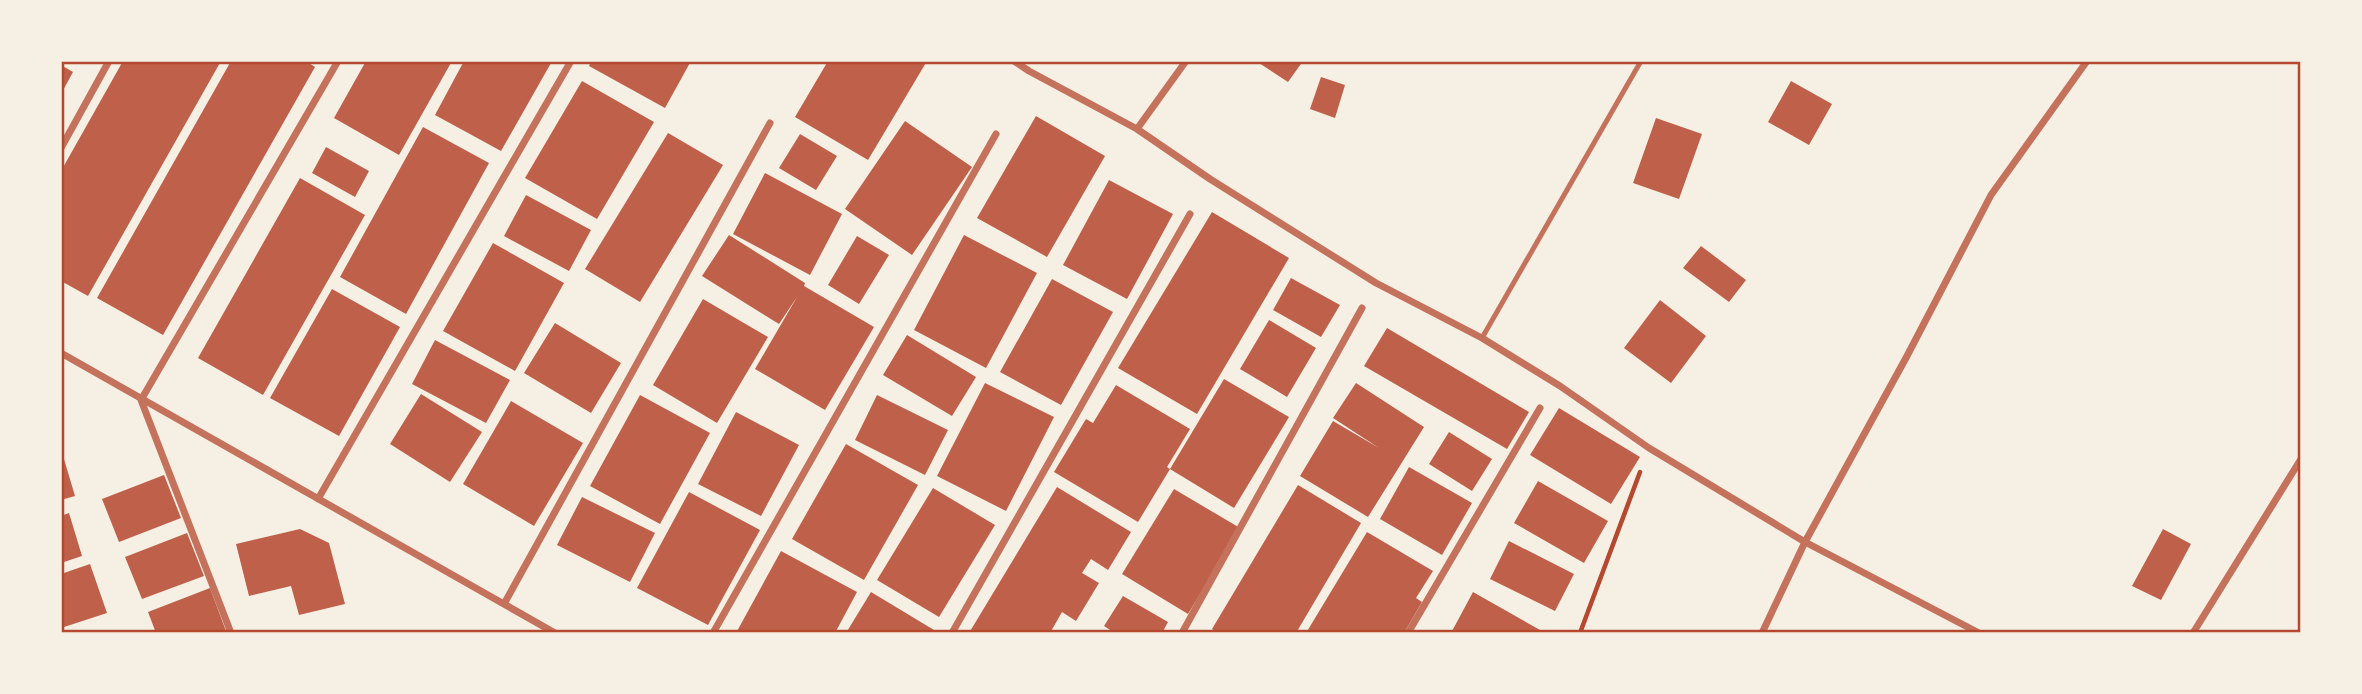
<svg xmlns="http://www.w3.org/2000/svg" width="2362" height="694" font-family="Poppins,sans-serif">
<rect width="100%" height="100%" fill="#f6efe4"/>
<path fill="#bf614a" d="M 123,61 L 221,61 L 88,296 L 61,281 L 61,171 Z
M 231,61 L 306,61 L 315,67 L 163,335 L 97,298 Z
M 366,61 L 452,61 L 399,155 L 334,118 Z
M 464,61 L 547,61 L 551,63 L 501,151 L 435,115 Z
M 591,61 L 691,61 L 665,108 L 589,66 Z
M 828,61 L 927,61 L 868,160 L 795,117 Z
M 1256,61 L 1303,61 L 1288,82 Z
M 61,65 L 73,72 L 61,94 Z
M 1321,77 L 1345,85 L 1335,118 L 1310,109 Z
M 582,81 L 654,122 L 597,219 L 525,178 Z
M 1791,81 L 1832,104 L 1809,145 L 1768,122 Z
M 1036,116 L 1105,156 L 1047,257 L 977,218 Z
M 1656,118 L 1702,134 L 1679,199 L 1633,183 Z
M 905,121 L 972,167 L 912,255 L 845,209 Z
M 423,127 L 489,163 L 406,314 L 340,277 Z
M 668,133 L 723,165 L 640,302 L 585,269 Z
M 800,134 L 837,156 L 816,190 L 779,168 Z
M 326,147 L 369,171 L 355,197 L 312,173 Z
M 765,173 L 842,214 L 810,275 L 733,234 Z
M 300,178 L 365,215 L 263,395 L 198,358 Z
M 1109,180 L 1173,214 L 1127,299 L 1063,265 Z
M 526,195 L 591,230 L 569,271 L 504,236 Z
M 1212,212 L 1289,258 L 1197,414 L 1118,368 Z
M 729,235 L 805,283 L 804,286 L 874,327 L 825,410 L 755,369 L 797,297 L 779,324 L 702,276 Z
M 964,235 L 1037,273 L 986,368 L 914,330 Z
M 857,236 L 889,255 L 859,304 L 828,285 Z
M 493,243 L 564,283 L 515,371 L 443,331 Z
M 1701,246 L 1746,280 L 1729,302 L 1683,268 Z
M 1291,278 L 1340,305 L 1321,337 L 1273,310 Z
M 1052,279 L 1113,312 L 1061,405 L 1000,372 Z
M 332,289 L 400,327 L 339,436 L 270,398 Z
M 703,299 L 768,337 L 717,423 L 653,385 Z
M 1660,300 L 1706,336 L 1671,383 L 1624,348 Z
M 1269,320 L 1316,348 L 1287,397 L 1240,369 Z
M 555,323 L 621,363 L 591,413 L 524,373 Z
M 1387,328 L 1529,412 L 1507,449 L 1364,366 Z
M 907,335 L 976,377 L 952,416 L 883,375 Z
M 435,340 L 510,380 L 486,423 L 412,384 Z
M 1224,379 L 1289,417 L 1234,508 L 1170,469 Z
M 985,383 L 1054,417 L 1006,511 L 937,476 Z
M 1356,383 L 1424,427 L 1368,517 L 1300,476 L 1333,421 L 1379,448 L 1333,418 Z
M 1116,385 L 1190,429 L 1167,467 L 1170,469 L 1138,522 L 1054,472 L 1086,419 L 1093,423 Z
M 421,394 L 482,432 L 450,482 L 390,444 Z
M 640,395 L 710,433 L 660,524 L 590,486 Z
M 877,395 L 948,430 L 925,475 L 855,440 Z
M 511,401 L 583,443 L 534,526 L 463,484 Z
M 1559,408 L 1640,457 L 1611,504 L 1530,455 Z
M 736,412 L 799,445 L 761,516 L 698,484 Z
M 1449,432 L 1492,459 L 1472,491 L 1429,464 Z
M 846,444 L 918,485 L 864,580 L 792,539 Z
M 61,449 L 75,496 L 61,500 Z
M 1409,467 L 1472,503 L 1442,555 L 1380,519 Z
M 164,475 L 181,518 L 119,542 L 102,499 Z
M 1538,481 L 1608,521 L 1584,563 L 1514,523 Z
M 1298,485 L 1361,523 L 1296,633 L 1218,633 L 1212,629 Z
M 1057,487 L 1131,532 L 1108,570 L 1091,559 L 1082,573 L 1099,583 L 1076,621 L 1062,612 L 1050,633 L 969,633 Z
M 933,488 L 995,525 L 939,617 L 877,580 Z
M 1174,489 L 1240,528 L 1188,614 L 1122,574 Z
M 689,492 L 760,530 L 708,625 L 637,588 Z
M 582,497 L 655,533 L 630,582 L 557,545 Z
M 69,513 L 82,556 L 61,563 L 61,516 Z
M 300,529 L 329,543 L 345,604 L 299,615 L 291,586 L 249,596 L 236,544 Z
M 2163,529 L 2191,544 L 2161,600 L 2132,586 Z
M 1367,532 L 1433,571 L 1416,598 L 1422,602 L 1404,633 L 1306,633 Z
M 187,533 L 204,576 L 142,599 L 125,557 Z
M 1509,541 L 1574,574 L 1555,611 L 1490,579 Z
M 781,551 L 857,592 L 835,633 L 736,633 Z
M 90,564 L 107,613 L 61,628 L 61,574 Z
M 210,588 L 226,631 L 221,633 L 156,633 L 148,612 Z
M 871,592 L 939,633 L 846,633 Z
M 1473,592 L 1540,630 L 1538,633 L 1451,633 Z
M 1123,596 L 1168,622 L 1162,633 L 1115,633 L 1104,626 Z"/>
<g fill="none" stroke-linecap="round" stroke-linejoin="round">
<path stroke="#b5482f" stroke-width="4.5" d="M 1580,633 L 1640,472"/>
<path stroke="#c5725c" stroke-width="5" d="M 1482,338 L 1641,61"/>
<path stroke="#c5725c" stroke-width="7" d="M 1014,61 L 1029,71 L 1137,129 L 1210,179 L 1376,283 L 1482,338 L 1560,386 L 1649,448 L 1805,542 L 1979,633
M 1137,129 L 1186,61
M 61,148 L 109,61
M 61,353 L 555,633
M 318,499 L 571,61
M 504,604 L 770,123
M 231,633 L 141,400 L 338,61
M 713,633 L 996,134
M 952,633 L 1190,214
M 1182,633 L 1362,308
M 1408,633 L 1540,408
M 1762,633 L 1805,542 L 1907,356 L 1991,195 L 2087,61
M 2193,633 L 2301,459"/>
</g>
<rect width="2362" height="694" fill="none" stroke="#f6efe4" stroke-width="126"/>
<rect x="63" y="63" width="2236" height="568" fill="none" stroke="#b5482f" stroke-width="2.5"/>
</svg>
